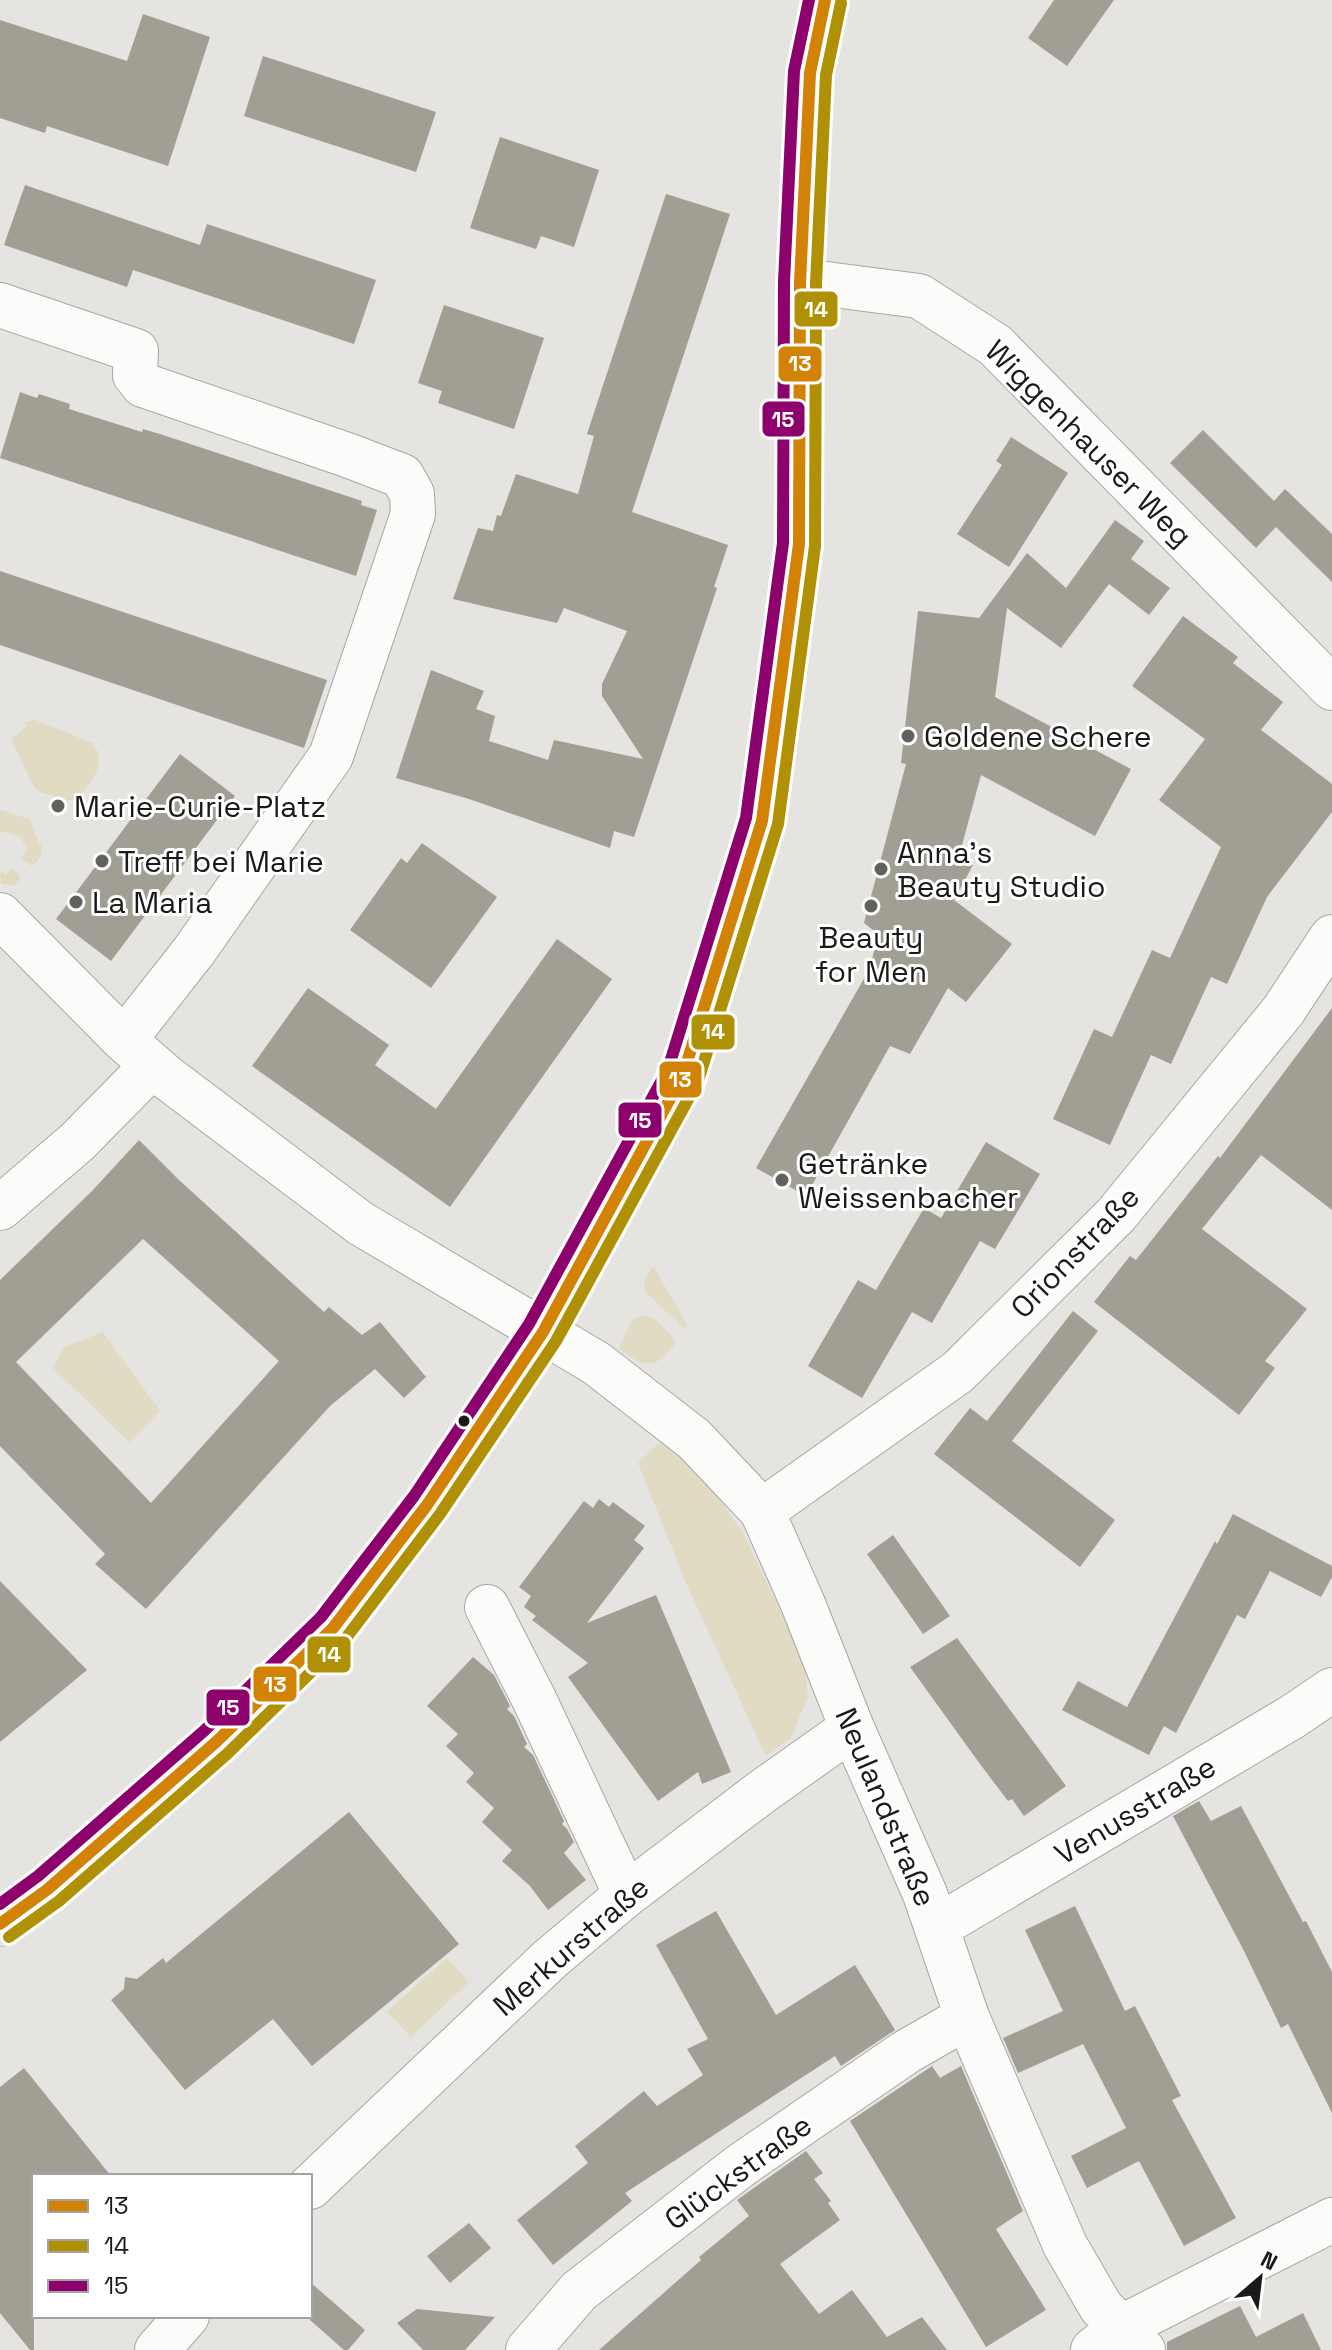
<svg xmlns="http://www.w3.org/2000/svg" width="1332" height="2350" font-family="'Space Grotesk',sans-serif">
<rect width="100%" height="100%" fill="#e5e4e1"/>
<path fill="#e1dbc3" d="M 33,719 L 93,743 C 108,765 91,781 78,799 L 63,801 L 63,798 L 42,793 L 35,789 L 12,741 L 14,737 L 27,726 L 25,723 Z
M 0,810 L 30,819 L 38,843 L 41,842 C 43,854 41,858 32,866 L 20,858 L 28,850 L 20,837 L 0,831 Z
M 12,867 L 21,878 L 14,885 L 1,884 L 0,870 L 6,875 Z
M 653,1266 L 687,1324 L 686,1330 C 680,1324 646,1294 645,1290 C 642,1281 649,1273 653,1266 Z
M 642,1315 C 658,1317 667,1331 676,1342 C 655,1370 647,1369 619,1349 L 631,1321 Z
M 103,1332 L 160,1411 L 129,1442 L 53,1368 L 64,1347 Z
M 667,1435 L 689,1455 L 743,1533 L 804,1661 L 808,1696 L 791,1738 L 766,1756 L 689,1590 L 638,1463 Z
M 447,1958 L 469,1982 L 411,2037 L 387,2011 Z"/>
<path fill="#a19e93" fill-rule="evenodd" d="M 1054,0 L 1114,0 L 1067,66 L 1028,38 Z
M 143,14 L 210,37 L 168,166 L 47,126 L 45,133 L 0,118 L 0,20 L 127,61 Z
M 263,56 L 436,112 L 416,172 L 244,116 Z
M 500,137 L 599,170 L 574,247 L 541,236 L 536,249 L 470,228 Z
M 25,185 L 200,245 L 207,224 L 376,280 L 354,344 L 133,270 L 127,287 L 4,245 Z
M 666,194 L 730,214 L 632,512 L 728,545 L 714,587 L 717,588 L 634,837 L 614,831 L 610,848 L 469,799 L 396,778 L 431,670 L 484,691 L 476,709 L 495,716 L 489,741 L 548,760 L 554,740 L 643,759 L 602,696 L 602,684 L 627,631 L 564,608 L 557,623 L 453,599 L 478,528 L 493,531 L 497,515 L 501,516 L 516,474 L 578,494 L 594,436 L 587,434 Z
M 444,305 L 544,338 L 514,429 L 438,403 L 442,391 L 418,383 Z
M 20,392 L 37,398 L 39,394 L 70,404 L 69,409 L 142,432 L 143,429 L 160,434 L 362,501 L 361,505 L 377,510 L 356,576 L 0,458 Z
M 1203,430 L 1274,501 L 1285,489 L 1332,534 L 1332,582 L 1276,527 L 1256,548 L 1170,463 Z
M 1011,437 L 1068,473 L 1009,567 L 957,534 L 1002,465 L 996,461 Z
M 1115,520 L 1144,541 L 1131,559 L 1170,588 L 1149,615 L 1109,584 L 1061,648 L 1007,608 L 995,697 L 1131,769 L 1095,836 L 981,775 L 958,860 L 973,865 L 954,900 L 1012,944 L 966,1002 L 948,988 L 910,1054 L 890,1046 L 806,1196 L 756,1168 L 870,968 L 878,934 L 864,923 L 906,764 L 901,763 L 918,611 L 979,618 L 1027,553 L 1066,588 Z
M 0,571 L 327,680 L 304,748 L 0,645 Z
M 1183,616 L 1238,657 L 1233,663 L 1283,702 L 1261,730 L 1332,784 L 1332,812 L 1267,897 L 1227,984 L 1211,977 L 1171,1064 L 1151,1055 L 1110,1145 L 1053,1119 L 1094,1029 L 1112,1037 L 1152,950 L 1170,958 L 1221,847 L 1159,800 L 1205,739 L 1132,686 Z
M 180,754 L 235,796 L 111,961 L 56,919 Z
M 422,843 L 497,897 L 431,988 L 350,930 L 401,858 L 407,863 Z
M 557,939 L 612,979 L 450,1207 L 252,1066 L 308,988 L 389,1045 L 375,1065 L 436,1109 Z
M 1332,1008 L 1332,1210 L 1261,1155 L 1202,1229 L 1307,1309 L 1265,1361 L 1275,1368 L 1239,1415 L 1094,1302 L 1130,1256 L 1136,1260 L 1218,1156 L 1220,1158 Z
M 139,1140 L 179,1180 L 324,1312 L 329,1307 L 362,1335 L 380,1322 L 426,1377 L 404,1398 L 375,1369 L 330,1406 L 146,1609 L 95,1564 L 105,1554 L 0,1446 L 0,1280 L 92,1191 ZM 143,1239 L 279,1361 L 151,1503 L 16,1362 Z
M 986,1142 L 1040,1174 L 995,1249 L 980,1241 L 932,1323 L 912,1312 L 862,1398 L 808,1366 L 858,1280 L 876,1290 L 924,1208 L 941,1218 Z
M 1073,1311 L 1098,1331 L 1012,1441 L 1115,1520 L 1080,1567 L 934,1454 L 970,1408 L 987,1421 Z
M 599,1499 L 609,1507 L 613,1502 L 645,1526 L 634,1540 L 644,1548 L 587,1623 L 656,1595 L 731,1772 L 702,1784 L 698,1772 L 658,1801 L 568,1677 L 588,1663 L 532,1620 L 536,1616 L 524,1607 L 531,1596 L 519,1587 L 584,1501 L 593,1508 Z
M 1233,1514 L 1332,1566 L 1332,1577 L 1321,1597 L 1270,1571 L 1245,1619 L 1237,1615 L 1176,1733 L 1164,1726 L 1149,1755 L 1062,1710 L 1078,1681 L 1127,1707 L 1215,1541 L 1217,1544 Z
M 893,1535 L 950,1616 L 923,1634 L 867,1554 Z
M 0,1581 L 87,1670 L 0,1742 Z
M 957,1638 L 1066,1786 L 1024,1816 L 1012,1799 L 1008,1801 L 980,1764 L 910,1667 Z
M 473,1657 L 494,1675 L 510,1706 L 507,1709 L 514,1716 L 527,1744 L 524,1747 L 533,1755 L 564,1821 L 562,1824 L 567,1829 L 574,1842 L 564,1853 L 586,1880 L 548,1910 L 530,1886 L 502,1861 L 512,1850 L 482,1822 L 494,1808 L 466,1782 L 474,1773 L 446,1746 L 458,1734 L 427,1706 Z
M 1199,1801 L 1211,1821 L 1241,1806 L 1303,1922 L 1306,1921 L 1332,1972 L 1332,2113 L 1288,2024 L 1281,2028 L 1244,1951 L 1173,1816 Z
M 349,1812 L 459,1944 L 312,2066 L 273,2019 L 185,2090 L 111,2000 L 124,1989 L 125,1977 L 137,1979 L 163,1958 L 166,1963 Z
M 1075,1906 L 1125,2011 L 1135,2006 L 1181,2096 L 1172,2100 L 1236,2218 L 1184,2246 L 1139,2161 L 1087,2188 L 1071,2156 L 1126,2128 L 1083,2044 L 1018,2073 L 1003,2038 L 1063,2011 L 1025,1930 Z
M 716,1911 L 776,2015 L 855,1965 L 895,2030 L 841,2066 L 835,2056 L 625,2193 L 632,2201 L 553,2265 L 517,2220 L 588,2163 L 575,2146 L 644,2091 L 657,2106 L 703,2075 L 687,2049 L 708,2039 L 656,1945 Z
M 932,2066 L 940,2078 L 961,2066 L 1023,2211 L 996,2229 L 1046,2310 L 986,2347 L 850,2121 Z
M 24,2068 L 111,2176 L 34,2176 L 34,2350 L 30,2350 L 0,2313 L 0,2087 Z
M 806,2151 L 823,2173 L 814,2179 L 831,2201 L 828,2203 L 840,2220 L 780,2264 L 819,2314 L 852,2290 L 887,2337 L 922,2317 L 947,2350 L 599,2350 L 701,2260 L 699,2257 L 749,2216 L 737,2200 Z
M 469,2223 L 491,2248 L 450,2283 L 427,2256 Z
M 310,2282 L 365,2330 L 348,2350 L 344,2350 L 310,2320 Z
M 1240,2306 L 1256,2337 L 1303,2313 L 1321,2350 L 1167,2350 L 1167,2342 Z
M 417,2309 L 495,2317 L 465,2350 L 423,2350 L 397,2323 Z"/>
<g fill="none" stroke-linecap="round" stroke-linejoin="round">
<defs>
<path id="minor" d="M 800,283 L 826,284 L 919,296 L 995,345 L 1332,688
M 0,305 L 136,351 L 135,375 L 143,385 L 350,456 L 402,476 L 412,494 L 413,514 L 331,756 L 194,951 L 124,1040
M 0,915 L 124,1040 L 165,1076 L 360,1223 L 596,1363 L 694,1439 L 762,1511 L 803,1604 L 852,1728 L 925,1894 L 967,2017 L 1065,2245 L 1101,2307 L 1143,2350
M 0,1208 L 77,1142 L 152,1066
M 762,1511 L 958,1372 L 1116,1215 L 1283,1011 L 1332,937
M 487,1607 L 534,1699 L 626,1895
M 937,1927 L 1292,1717 L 1332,1690
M 310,2187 L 550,1959 L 626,1895 L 763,1791 L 852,1728
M 157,2350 L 187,2316
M 528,2350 L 579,2291 L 740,2166 L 906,2052 L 967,2017
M 1093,2350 L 1122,2327 L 1332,2220"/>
<path id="major" d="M 0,1924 L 48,1889 L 216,1742 L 333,1628 L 427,1505 L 543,1332 L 683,1075 L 762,821 L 799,544 L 800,283 L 810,73 L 825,0"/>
</defs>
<use href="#minor" stroke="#a7a7a5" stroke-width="46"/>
<use href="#major" stroke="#bfbfbe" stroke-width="46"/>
<use href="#minor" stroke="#fbfbfa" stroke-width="44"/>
<use href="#major" stroke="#dee7eb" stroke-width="44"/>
<defs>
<path id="bus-1" d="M 0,1924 L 48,1889 L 216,1742 L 333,1628 L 427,1505 L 543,1332 L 683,1075 L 762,821 L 799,544 L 800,283 L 810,73 L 825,0"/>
<path id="bus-2" d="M 9,1937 L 59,1901 L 227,1754 L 346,1638 L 440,1514 L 556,1341 L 698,1081 L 778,824 L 815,546 L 816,283 L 826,75 L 841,3"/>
<path id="bus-3" d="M 0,1904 L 38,1876 L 205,1730 L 321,1617 L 414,1496 L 529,1324 L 668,1069 L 746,818 L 783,543 L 784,282 L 794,71 L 809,0"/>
</defs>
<use href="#bus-1" stroke="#fff" stroke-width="18"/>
<use href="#bus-2" stroke="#fff" stroke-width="18"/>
<use href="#bus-3" stroke="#fff" stroke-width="18"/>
<use href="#bus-1" stroke="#d28204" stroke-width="12"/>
<use href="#bus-2" stroke="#b09005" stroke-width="12"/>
<use href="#bus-3" stroke="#8d016d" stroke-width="12"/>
</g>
<g fill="#61615e" stroke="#fff" stroke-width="3">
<circle cx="908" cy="736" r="8"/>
<circle cx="58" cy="806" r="8"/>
<circle cx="102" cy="861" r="8"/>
<circle cx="881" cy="869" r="8"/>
<circle cx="76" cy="902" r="8"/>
<circle cx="871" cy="906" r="8"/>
<circle cx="782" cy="1180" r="8"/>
</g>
<circle fill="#1a1a18" stroke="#fff" stroke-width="3" cx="464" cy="1421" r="7"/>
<g text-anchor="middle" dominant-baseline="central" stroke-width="6" stroke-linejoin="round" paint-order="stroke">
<g font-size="30" fill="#1a1a18" stroke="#fff">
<text transform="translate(1089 443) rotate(45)">Wiggenhauser Weg</text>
<text transform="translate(1075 1252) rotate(-46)">Orionstraße</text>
<text transform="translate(886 1807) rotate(67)">Neulandstraße</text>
<text transform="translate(1135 1810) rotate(-31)">Venusstraße</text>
<text transform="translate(571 1946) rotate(-41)">Merkurstraße</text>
<text transform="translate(738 2172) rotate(-36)">Glückstraße</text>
</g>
<g font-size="30" fill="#1a1a18" stroke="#fff" text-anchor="start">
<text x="924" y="736">Goldene Schere</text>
<text x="74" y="806">Marie-Curie-Platz</text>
<text x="897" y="852">Anna's<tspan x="897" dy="34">Beauty Studio</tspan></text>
<text x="118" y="861">Treff bei Marie</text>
<text x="92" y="902">La Maria</text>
<text x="871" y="937" text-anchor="middle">Beauty<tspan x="871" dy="34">for Men</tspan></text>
<text x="798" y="1163">Getränke<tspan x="798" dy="34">Weissenbacher</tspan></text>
</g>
</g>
<g stroke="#fff" stroke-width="3">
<rect x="793" y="290" width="46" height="38" rx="8" fill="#b09005"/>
<rect x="777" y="345" width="46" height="38" rx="8" fill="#d28204"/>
<rect x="761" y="400" width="45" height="38" rx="8" fill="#8d016d"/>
<rect x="690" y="1013" width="46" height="38" rx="8" fill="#b09005"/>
<rect x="658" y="1060" width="45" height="39" rx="8" fill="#d28204"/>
<rect x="617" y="1101" width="46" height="38" rx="8" fill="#8d016d"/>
<rect x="306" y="1635" width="46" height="39" rx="8" fill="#b09005"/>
<rect x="252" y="1665" width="46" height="38" rx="8" fill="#d28204"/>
<rect x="205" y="1688" width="46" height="39" rx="8" fill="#8d016d"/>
</g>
<g font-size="22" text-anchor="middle" font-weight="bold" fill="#fff">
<text x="816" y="317">14</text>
<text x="800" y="371">13</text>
<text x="783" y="427">15</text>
<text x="713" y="1039">14</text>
<text x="680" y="1087">13</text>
<text x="640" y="1128">15</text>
<text x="329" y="1662">14</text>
<text x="275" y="1692">13</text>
<text x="228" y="1715">15</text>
</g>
<rect x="32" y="2174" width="280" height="144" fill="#ffffff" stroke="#a3a3a3" stroke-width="2"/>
<rect x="48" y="2200" width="40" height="12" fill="#d28204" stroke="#a3a3a3" stroke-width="2"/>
<text x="104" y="2214" font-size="24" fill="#1a1a18">13</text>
<rect x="48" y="2240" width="40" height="12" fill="#b09005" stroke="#a3a3a3" stroke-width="2"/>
<text x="104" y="2254" font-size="24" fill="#1a1a18">14</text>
<rect x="48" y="2280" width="40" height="12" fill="#8d016d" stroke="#a3a3a3" stroke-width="2"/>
<text x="104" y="2294" font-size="24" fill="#1a1a18">15</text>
<g transform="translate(1260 2278) rotate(28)" stroke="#ffffff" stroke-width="6" paint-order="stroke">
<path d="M0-6L14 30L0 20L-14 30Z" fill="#1a1a18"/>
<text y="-12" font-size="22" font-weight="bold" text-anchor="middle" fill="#1a1a18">N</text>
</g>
</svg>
